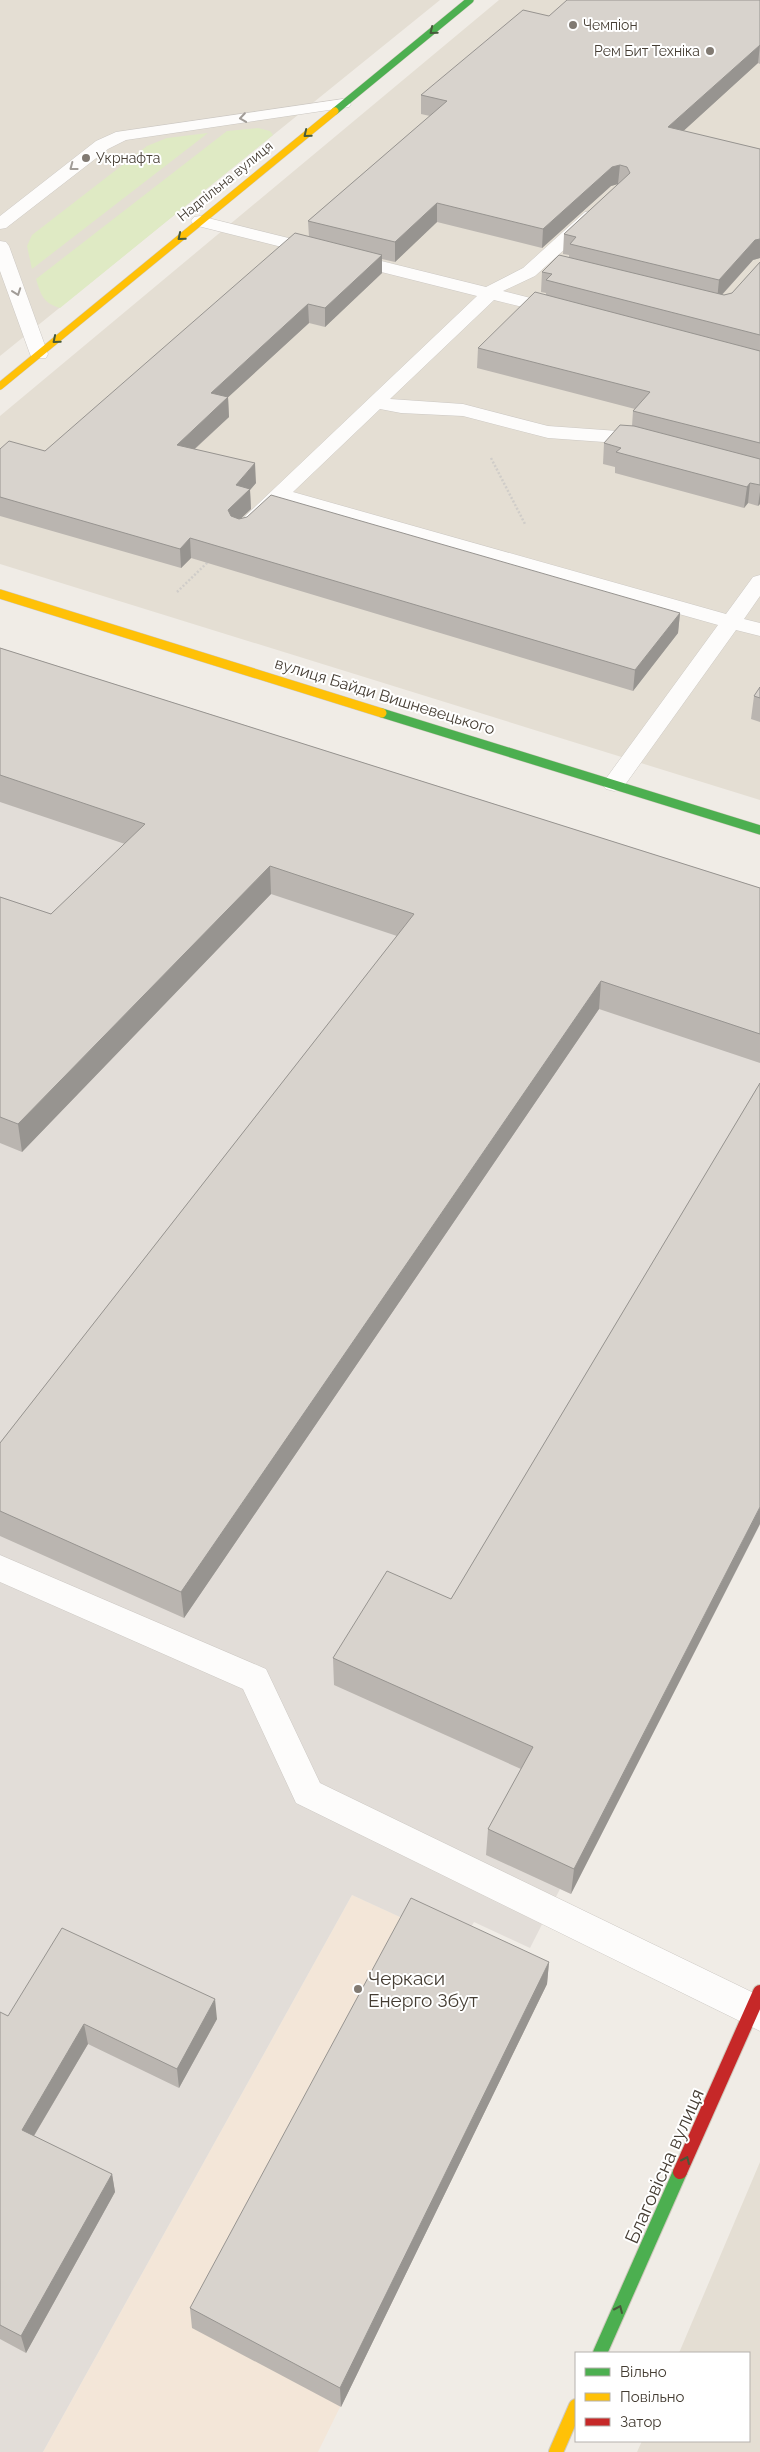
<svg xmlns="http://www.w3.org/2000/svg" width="760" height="2452" font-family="Raleway,sans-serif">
<rect width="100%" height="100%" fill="#f0ece6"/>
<path fill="#e4ded3" d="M 0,0 L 440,0 L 0,356 Z
M 499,0 L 760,0 L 760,800 L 0,564 L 0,416 Z
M 760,2162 L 760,2452 L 637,2452 L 642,2441 L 749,2441 L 749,2353 L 679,2353 Z"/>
<path fill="#f3e6d8" d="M 352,1895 L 547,1984 L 318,2452 L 43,2452 Z"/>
<path fill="#e2ddd8" d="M 0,674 L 760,917 L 760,1525 L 571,1894 L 560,1889 L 530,1948 L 474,1922 L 461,1945 L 352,1895 L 43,2452 L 0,2452 Z"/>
<path fill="#dfeac4" d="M 258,128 L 270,131 L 273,135 L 60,308 C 43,303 41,295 36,279 L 227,131 Z
M 208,133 L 32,269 L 27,246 L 32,235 L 147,146 L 167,138 Z"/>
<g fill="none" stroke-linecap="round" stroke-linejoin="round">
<defs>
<path id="lane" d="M 343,99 L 351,104 L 349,107 L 126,140 L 108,149 L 6,228 L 0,229 L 0,216 L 96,141 L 116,132 Z
M 591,211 L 597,212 L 600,216 L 597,220 L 535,276 L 503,291 L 566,307 L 569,311 L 566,315 L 560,316 L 494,300 L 390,399 L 463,404 L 548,426 L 618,431 L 655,438 L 658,442 L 655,446 L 648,448 L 618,443 L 548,438 L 463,416 L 401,413 L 380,409 L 293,492 L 726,614 L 753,577 L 760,575 L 760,596 L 744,619 L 760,623 L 760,636 L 736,630 L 622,789 L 614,791 L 606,789 L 602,784 L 718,625 L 282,502 C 271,513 258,532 241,527 L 238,523 L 477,296 L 194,225 L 191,221 L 194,217 L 200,216 L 486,287 L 523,268 L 585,212 Z
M 0,241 L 6,242 L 9,246 L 48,354 L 46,358 L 32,358 L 30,354 L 0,271 Z
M 0,1555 L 266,1669 L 320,1783 L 760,1996 L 760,2031 L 296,1803 L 243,1689 L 0,1582 Z"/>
<path id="fast-far2" d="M 335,111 L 470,0"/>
<path id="fast-far1" d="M 382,713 L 760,830"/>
<path id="fast" d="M 600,2353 L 680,2172"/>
<path id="slow-far2" d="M 0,386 L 335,111"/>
<path id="slow-far1" d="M 0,594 L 382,713"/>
<path id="slow" d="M 556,2452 L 576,2406"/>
<path id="jam" d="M 680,2172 L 760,1992"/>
</defs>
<use href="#lane" stroke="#ccc8c3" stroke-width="1"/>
<use href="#fast-far2" stroke="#cfc9bd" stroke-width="8"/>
<use href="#fast-far1" stroke="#cfc9bd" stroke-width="10"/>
<use href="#fast" stroke="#cfc9bd" stroke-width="16"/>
<use href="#slow-far2" stroke="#cfc9bd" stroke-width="8"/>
<use href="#slow-far1" stroke="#cfc9bd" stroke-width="10"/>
<use href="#slow" stroke="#cfc9bd" stroke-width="16"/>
<use href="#jam" stroke="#cfc9bd" stroke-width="16"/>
<path stroke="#d0cdc9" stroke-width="2.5" stroke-dasharray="2 2" stroke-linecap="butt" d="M 491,458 L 525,524
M 177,592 L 211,559"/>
<use href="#lane" fill="#fdfcfb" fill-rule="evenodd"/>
<use href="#fast-far2" stroke="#4caf50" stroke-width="7"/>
<use href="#fast-far1" stroke="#4caf50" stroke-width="9"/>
<use href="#fast" stroke="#4caf50" stroke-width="14"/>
<use href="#slow-far2" stroke="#ffc107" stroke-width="7"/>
<use href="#slow-far1" stroke="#ffc107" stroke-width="9"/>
<use href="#slow" stroke="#ffc107" stroke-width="14"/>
<use href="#jam" stroke="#c62828" stroke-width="14"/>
</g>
<path fill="#bab5b0" d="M 760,0 L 760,64 L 758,63 L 683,131 L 760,149 L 760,258 L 753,260 L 722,295 L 724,295 L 732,293 L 760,262 L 760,504 L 758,506 L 748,503 L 744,508 L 615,473 L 615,467 L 603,464 L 604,443 L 632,426 L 633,411 L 635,409 L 477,368 L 478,348 L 546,294 L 546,293 L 541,292 L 542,272 L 569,257 L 569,255 L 563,254 L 564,234 L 618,184 L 611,186 L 542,248 L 437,222 L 395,262 L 382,259 L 382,273 L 325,327 L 309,323 L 228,397 L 229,417 L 195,449 L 256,483 L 250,490 L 251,509 L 240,519 L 680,613 L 678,633 L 633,691 L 191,558 L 181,568 L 0,516 L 0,449 L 45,451 L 309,237 L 308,221 L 430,116 L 421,114 L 421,95 L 549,16 Z
M 0,648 L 760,888 L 760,1063 L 599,1009 L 184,1618 L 0,1536 L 0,1443 L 397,936 L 271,894 L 22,1152 L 0,1143 L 0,897 L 51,914 L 125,844 L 0,802 Z
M 760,687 L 760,722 L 751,719 L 754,696 Z
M 760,1083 L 571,1894 L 486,1855 L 488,1829 L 521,1769 L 334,1685 L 333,1658 L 451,1599 Z
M 549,1962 L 547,1984 L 341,2407 L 192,2328 L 190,2308 Z
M 0,2012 L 8,2016 L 217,2019 L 179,2088 L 88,2044 L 34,2136 L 112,2174 L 115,2192 L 26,2353 L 0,2339 Z"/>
<path fill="#979490" d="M 760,45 L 758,63 L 667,146 L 668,127 Z
M 620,165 L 618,184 L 611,186 L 542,248 L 543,229 L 612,167 Z
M 437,203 L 437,222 L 395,262 L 395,242 Z
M 760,239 L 760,258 L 753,260 L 717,300 L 719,280 L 755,240 Z
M 382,255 L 382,273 L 325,327 L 325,308 Z
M 308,304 L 309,323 L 212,412 L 211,393 Z
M 228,397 L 229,417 L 178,464 L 177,445 Z
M 255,463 L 256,483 L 250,490 L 251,509 L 229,530 L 228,510 L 236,485 Z
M 750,483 L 748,503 L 744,508 L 747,487 Z
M 760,492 L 760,504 L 758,506 Z
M 190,538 L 191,558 L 181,568 L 180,549 Z
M 680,613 L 678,633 L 633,691 L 635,670 Z
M 270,866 L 271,894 L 22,1152 L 18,1124 Z
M 601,981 L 599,1009 L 184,1618 L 181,1592 Z
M 760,1507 L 760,1524 L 571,1894 L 574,1869 Z
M 549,1962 L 547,1984 L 341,2407 L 340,2388 Z
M 215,1999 L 217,2019 L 179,2088 L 177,2069 Z
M 84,2024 L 88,2044 L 26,2149 L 22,2130 Z
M 112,2174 L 115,2192 L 26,2353 L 21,2336 Z"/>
<path fill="#d8d3cd" stroke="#979490" d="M 567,0 L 760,0 L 760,45 L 668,127 L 760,149 L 760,239 L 755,240 L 719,280 L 570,244 L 576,237 L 564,234 L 630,173 L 627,167 L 620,165 L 612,167 L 543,229 L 437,203 L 395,242 L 308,221 L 447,101 L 421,95 L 523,10 L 549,16 Z
M 295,233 L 382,255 L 325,308 L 308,304 L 211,393 L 228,397 L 177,445 L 255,463 L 236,485 L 250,489 L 228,510 L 231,516 L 239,519 L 247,517 L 271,495 L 680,613 L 635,670 L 190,538 L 180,549 L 0,497 L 0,449 L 9,441 L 45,451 Z
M 559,255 L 724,295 L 732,293 L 760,262 L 760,335 L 546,280 L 552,274 L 542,272 Z
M 535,292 L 760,351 L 760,443 L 633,411 L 650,392 L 478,348 Z
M 620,425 L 634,426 L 760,459 L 760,485 L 750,483 L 747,487 L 616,452 L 621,448 L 604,443 Z
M 0,648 L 760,888 L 760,1034 L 601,981 L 181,1592 L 0,1511 L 0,1443 L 414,914 L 270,866 L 18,1124 L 0,1117 L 0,897 L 51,914 L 145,824 L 0,775 Z
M 760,687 L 760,698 L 754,696 Z
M 760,1083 L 760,1507 L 574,1869 L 488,1829 L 533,1747 L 333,1658 L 387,1571 L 451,1599 Z
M 411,1898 L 549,1962 L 340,2388 L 190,2308 Z
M 62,1928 L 215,1999 L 177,2069 L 84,2024 L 22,2130 L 112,2174 L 21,2336 L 0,2325 L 0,2012 L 8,2016 Z"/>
<defs><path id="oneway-chevron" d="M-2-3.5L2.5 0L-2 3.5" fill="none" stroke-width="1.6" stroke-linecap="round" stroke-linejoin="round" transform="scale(1.25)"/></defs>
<g stroke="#475a3a">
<use href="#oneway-chevron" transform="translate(433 31) rotate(141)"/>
<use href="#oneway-chevron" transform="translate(307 134) rotate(141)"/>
<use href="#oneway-chevron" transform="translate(181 237) rotate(140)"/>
<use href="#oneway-chevron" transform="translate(56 340) rotate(140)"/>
<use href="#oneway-chevron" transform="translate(686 2160) rotate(-66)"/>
<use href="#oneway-chevron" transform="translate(619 2309) rotate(-66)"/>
</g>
<g stroke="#a19c97">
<use href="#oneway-chevron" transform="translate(243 118) rotate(172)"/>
<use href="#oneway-chevron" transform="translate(73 167) rotate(143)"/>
<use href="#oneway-chevron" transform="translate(17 292) rotate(70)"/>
</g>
<g fill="#817a72" stroke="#fff" stroke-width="2">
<circle cx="573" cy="25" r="5"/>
<circle cx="710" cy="51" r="5"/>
<circle cx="86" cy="158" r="5"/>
<circle cx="358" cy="1989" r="5"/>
</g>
<g text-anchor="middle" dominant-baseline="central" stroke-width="4" stroke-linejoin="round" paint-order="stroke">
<g font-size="14" fill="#453d33" stroke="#fff" text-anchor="start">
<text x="583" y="25">Чемпіон</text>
<text x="700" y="51" text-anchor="end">Рем Бит Техніка</text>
<text x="96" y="158">Укрнафта</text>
</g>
<g font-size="14" fill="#453d33" stroke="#fff">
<text transform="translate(225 181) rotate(-39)">Надпільна вулиця</text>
</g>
<g font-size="16" fill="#453d33" stroke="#fff">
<text transform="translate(385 696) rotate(17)">вулиця Байди Вишневецького</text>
</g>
<g font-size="19" fill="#453d33" stroke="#fff" text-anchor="start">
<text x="368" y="1978">Черкаси<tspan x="368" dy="22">Енерго Збут</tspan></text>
</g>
<g font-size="19" fill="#453d33" stroke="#fff">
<text transform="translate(664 2166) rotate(-66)">Благовісна вулиця</text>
</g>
</g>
<rect x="575" y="2352" width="175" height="90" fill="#ffffff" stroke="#b5b1ad"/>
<rect x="585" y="2368" width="25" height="8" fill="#4caf50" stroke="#b5b1ad"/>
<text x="620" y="2377" font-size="15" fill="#453d33">Вільно</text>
<rect x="585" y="2393" width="25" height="8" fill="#ffc107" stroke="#b5b1ad"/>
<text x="620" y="2402" font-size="15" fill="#453d33">Повільно</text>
<rect x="585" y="2418" width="25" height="8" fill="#c62828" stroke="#b5b1ad"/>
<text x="620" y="2427" font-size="15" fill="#453d33">Затор</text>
</svg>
